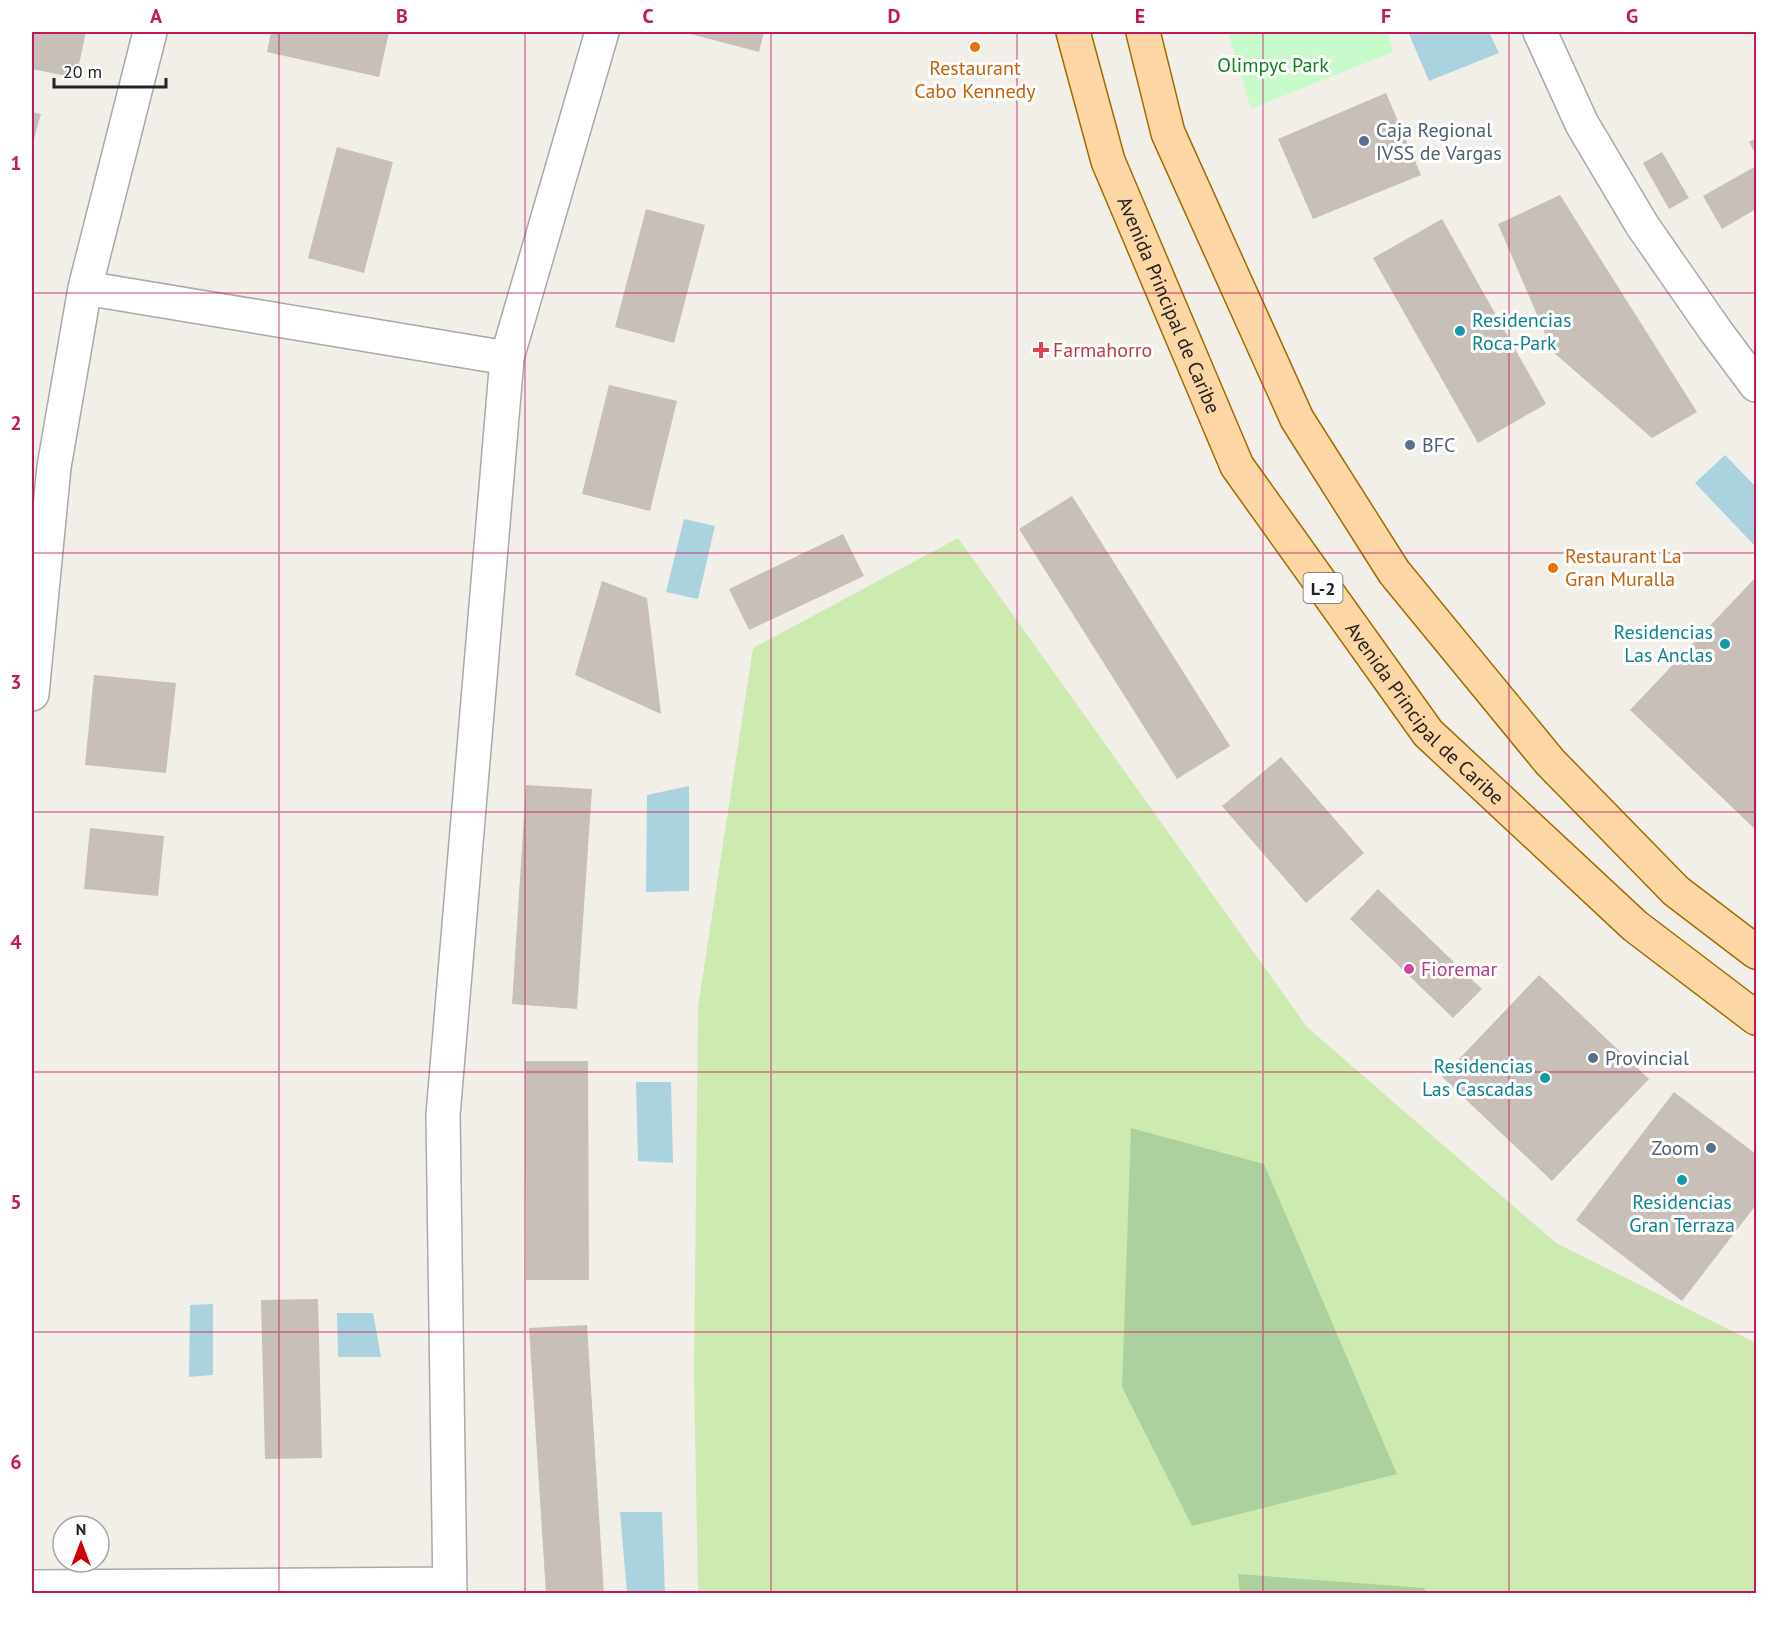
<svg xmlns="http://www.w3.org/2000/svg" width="1788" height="1625" font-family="'PT Sans',sans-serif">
<rect width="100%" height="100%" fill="#f2efe9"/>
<path fill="#cdebb0" d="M 958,538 L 1307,1027 L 1556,1243 L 1756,1343 L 1756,1593 L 698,1594 L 694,1374 L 698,1007 L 753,648 Z"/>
<path fill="#add19e" d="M 1131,1128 L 1264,1164 L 1397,1474 L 1192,1526 L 1122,1387 Z
M 1238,1574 L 1424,1588 L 1427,1593 L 1240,1593 Z"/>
<path fill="#c8facc" d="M 1228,32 L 1388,32 L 1393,52 L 1251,109 Z"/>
<path fill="#aad3df" d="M 1415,32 L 1489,32 L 1499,53 L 1429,81 L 1409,34 Z
M 1725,455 L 1756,487 L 1756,543 L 1754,545 L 1695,483 Z
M 684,519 L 715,526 L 698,599 L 666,592 Z
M 689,786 L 689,891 L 646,892 L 647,795 Z
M 636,1082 L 671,1082 L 673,1163 L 638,1161 Z
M 213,1304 L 213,1375 L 189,1377 L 190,1305 Z
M 337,1313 L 373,1313 L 381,1357 L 338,1357 Z
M 620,1512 L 662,1512 L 665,1593 L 627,1593 Z"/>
<path fill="#c7bfb8" d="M 32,32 L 86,32 L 76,78 L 32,69 Z
M 271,32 L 389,32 L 379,77 L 267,52 Z
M 683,32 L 764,32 L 759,52 Z
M 1386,93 L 1421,175 L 1313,219 L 1278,139 Z
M 32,112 L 41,114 L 32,146 Z
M 1756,138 L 1756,155 L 1749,142 Z
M 337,147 L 393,162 L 364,273 L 308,258 Z
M 1662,152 L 1689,198 L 1669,209 L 1643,163 Z
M 1756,166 L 1756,209 L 1722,229 L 1703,196 Z
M 1560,195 L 1697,412 L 1652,438 L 1553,352 L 1498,224 Z
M 646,209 L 705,225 L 674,343 L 615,327 Z
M 1442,219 L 1546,404 L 1478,443 L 1373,258 Z
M 609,385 L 677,401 L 650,511 L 582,494 Z
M 1072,496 L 1230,746 L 1177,779 L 1019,529 Z
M 843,534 L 864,576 L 749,630 L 729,589 Z
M 1756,577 L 1756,830 L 1630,710 Z
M 602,581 L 647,598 L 661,714 L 575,675 Z
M 94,675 L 176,683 L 166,773 L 85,765 Z
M 1281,757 L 1364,853 L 1306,903 L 1222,806 Z
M 526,785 L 592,789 L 577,1009 L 512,1004 Z
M 90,828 L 164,836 L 158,896 L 84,889 Z
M 1378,889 L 1482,989 L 1453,1018 L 1350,919 Z
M 1539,975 L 1649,1079 L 1552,1181 L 1442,1077 Z
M 525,1061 L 588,1061 L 589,1280 L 526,1280 Z
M 1674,1092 L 1756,1154 L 1756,1205 L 1682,1301 L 1576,1220 Z
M 318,1299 L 322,1458 L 265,1459 L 261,1300 Z
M 587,1325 L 604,1594 L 546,1594 L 529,1328 Z"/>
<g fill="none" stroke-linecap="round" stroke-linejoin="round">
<defs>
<path id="minor" d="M 1540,32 L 1582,124 L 1642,225 L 1715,330 L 1756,385
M 85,288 L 507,358
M 32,694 L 54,467 L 85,288 L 150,32
M 32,1587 L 449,1584
M 450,1594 L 443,1115 L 507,358 L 602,32"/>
<g id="major">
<path id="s1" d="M 1073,32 L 1108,161 L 1237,466 L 1428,733 L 1635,926 L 1756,1018"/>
<path d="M 1143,32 L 1168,133 L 1297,419 L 1394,572 L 1550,762 L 1676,891 L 1756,952"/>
</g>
</defs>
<use href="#minor" stroke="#a9a9a9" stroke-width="36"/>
<use href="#major" stroke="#a06b00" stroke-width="36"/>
<use href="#minor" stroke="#fff" stroke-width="33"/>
<use href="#major" stroke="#fcd6a4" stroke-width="33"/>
</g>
<path fill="none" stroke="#c2185b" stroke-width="1.5" stroke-opacity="0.55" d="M 279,32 L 279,1594M 525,32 L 525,1594M 771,32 L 771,1594M 1017,32 L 1017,1594M 1263,32 L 1263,1594M 1509,32 L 1509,1594M 32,293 L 1756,293M 32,553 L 1756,553M 32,812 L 1756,812M 32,1072 L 1756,1072M 32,1332 L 1756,1332"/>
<g fill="#e8710a" stroke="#fff" stroke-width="2">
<circle cx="975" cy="47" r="6"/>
<circle cx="1553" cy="568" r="6"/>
</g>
<g fill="#5c6f8a" stroke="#fff" stroke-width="2">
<circle cx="1364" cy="141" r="6"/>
<circle cx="1410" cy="445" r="6"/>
<circle cx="1593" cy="1058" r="6"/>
<circle cx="1711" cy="1148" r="6"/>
</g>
<g fill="#0f9aa8" stroke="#fff" stroke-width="2">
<circle cx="1460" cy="331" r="6"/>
<circle cx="1725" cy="644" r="6"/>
<circle cx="1545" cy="1078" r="6"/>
<circle cx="1682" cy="1180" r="6"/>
</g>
<path fill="#e0444e" stroke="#fff" stroke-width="2" d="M1038 341h6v6h6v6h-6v6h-6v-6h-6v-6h6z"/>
<circle fill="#d1479c" stroke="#fff" stroke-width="2" cx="1409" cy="969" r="6"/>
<g text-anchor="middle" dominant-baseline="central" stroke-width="6" stroke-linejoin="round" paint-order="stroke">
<rect fill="#fff" stroke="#646464" stroke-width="1.5" x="1303.5" y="573" width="39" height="30" rx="4.5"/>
<g font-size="18" font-weight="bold" fill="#222">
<text x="1323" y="588">L-2</text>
</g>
<g font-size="20" fill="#0c8416" stroke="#fff">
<text x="1273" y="65">Olimpyc Park</text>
</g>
<g font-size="20" fill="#c56008" stroke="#fff">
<text x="975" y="68">Restaurant<tspan x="975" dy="23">Cabo Kennedy</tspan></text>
<text x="1565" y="556" text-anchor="start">Restaurant La<tspan x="1565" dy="23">Gran Muralla</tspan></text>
</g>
<g font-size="20" fill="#4e5e75" stroke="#fff" text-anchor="start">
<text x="1376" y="130">Caja Regional<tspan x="1376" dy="23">IVSS de Vargas</tspan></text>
<text x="1422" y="445">BFC</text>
<text x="1605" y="1058">Provincial</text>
<text x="1699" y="1148" text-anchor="end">Zoom</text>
</g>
<g font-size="20" fill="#222" stroke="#fff">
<text stroke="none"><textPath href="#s1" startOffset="290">Avenida Principal de Caribe</textPath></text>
<text stroke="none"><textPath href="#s1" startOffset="776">Avenida Principal de Caribe</textPath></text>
</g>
<g font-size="20" fill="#0d838f" stroke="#fff" text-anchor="end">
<text x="1472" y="320" text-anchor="start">Residencias<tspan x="1472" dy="23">Roca-Park</tspan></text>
<text x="1713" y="632">Residencias<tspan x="1713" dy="23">Las Anclas</tspan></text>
<text x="1533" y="1066">Residencias<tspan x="1533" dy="23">Las Cascadas</tspan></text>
<text x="1682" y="1202" text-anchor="middle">Residencias<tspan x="1682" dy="23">Gran Terraza</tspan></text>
</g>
<g font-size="20" fill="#be3a42" stroke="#fff" text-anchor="start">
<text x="1053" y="350">Farmahorro</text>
</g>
<g font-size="20" fill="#b23c85" stroke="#fff" text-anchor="start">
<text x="1421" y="969">Fioremar</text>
</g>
</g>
<rect width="1788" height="1625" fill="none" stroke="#ffffff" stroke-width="66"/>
<g transform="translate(81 1544)"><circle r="28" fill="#ffffff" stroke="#a7a7a7" stroke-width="1.5"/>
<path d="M0-4.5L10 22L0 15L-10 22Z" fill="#d40000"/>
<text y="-9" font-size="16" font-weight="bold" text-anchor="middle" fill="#222222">N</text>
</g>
<path d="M54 78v9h112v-9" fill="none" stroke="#222222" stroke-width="3"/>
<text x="63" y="78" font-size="18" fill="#222222" stroke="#ffffff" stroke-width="4.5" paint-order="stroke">20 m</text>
<rect x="33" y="33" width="1722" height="1559" fill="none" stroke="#c2185b" stroke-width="2"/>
<g font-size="20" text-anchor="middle" font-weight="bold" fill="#c2185b">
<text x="156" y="23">A</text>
<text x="402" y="23">B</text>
<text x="648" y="23">C</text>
<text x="894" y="23">D</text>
<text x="1140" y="23">E</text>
<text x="1386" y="23">F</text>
<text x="1632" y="23">G</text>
<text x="16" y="170">1</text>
<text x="16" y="430">2</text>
<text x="16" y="689">3</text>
<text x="16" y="949">4</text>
<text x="16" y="1209">5</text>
<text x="16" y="1469">6</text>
</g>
</svg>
